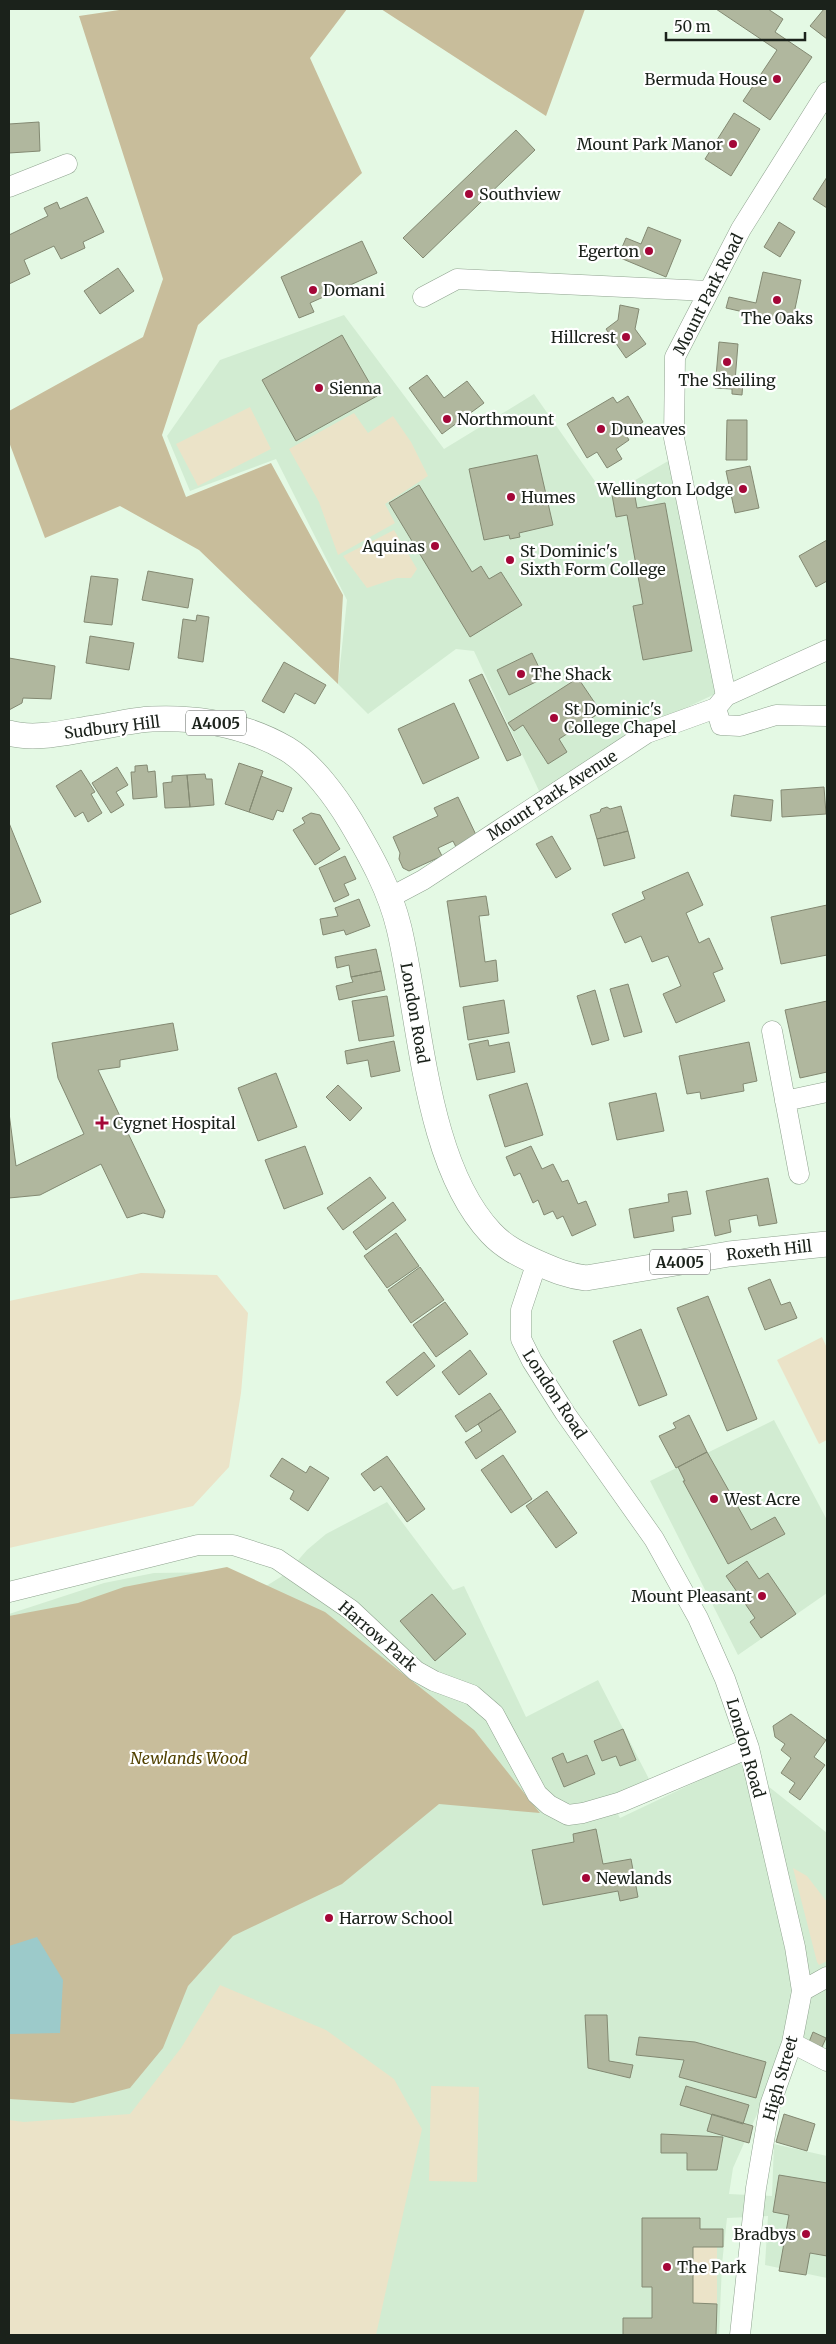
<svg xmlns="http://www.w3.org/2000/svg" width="836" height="2344" font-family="Merriweather,serif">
<rect width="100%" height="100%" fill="#e4f9e4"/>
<path fill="#d2ecd2" d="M 344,315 L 444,449 L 534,394 L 606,497 L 675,457 L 717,693 L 633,733 L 540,793 L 474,651 L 456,649 L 368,714 L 338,684 L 347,600 L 276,459 L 190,491 L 167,436 L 220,360 Z
M 774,1420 L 827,1520 L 827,1593 L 738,1655 L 650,1481 Z
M 387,1502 L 453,1590 L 464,1586 L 526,1717 L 598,1680 L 649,1779 L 609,1798 L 620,1818 L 738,1762 L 827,1833 L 827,2039 L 823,2050 L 790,2040 L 733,2168 L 729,2194 L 772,2196 L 774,2144 L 827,2156 L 827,2278 L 765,2265 L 768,2216 L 727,2218 L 722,2264 L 719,2335 L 9,2335 L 9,1614 L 104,1583 L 154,1573 L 221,1572 L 263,1588 L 287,1573 L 307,1550 L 326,1534 Z"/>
<path fill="#ebe3c8" d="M 250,407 L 271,449 L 198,486 L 176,444 Z
M 354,413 L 368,433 L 393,416 L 411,442 L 428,476 L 385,504 L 395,523 L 338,555 L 319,502 L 289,449 Z
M 394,530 L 417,569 L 411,578 L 397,578 L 367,588 L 343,556 Z
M 141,1273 L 217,1275 L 248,1313 L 241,1393 L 229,1467 L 193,1506 L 9,1548 L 9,1301 Z
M 822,1337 L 827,1348 L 827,1440 L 819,1444 L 777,1360 Z
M 793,1868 L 807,1876 L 827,1902 L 827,1961 L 819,1965 L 817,1962 Z
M 220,1985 L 326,2030 L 394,2079 L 422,2129 L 376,2335 L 9,2335 L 9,2120 L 24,2122 L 130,2114 L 181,2048 Z
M 431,2086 L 479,2087 L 477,2182 L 429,2181 Z
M 693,2247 L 717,2247 L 717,2304 L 693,2303 Z"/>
<path fill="#c8bd9b" d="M 126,9 L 347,9 L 310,58 L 362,173 L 198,325 L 162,435 L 186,497 L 271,463 L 343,595 L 338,684 L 199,550 L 120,506 L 45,538 L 9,442 L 9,411 L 143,337 L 163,279 L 79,16 Z
M 381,9 L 585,9 L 546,116 Z
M 227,1567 L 325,1612 L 474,1730 L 540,1813 L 439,1804 L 342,1884 L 233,1936 L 188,1986 L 163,2048 L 130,2088 L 73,2103 L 9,2099 L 9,1616 L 78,1603 L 124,1587 Z"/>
<path fill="#9ccaca" d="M 37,1937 L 63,1980 L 60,2033 L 9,2034 L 9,1946 Z"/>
<path fill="#b0b79e" stroke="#838972" d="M 716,9 L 768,9 L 783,19 L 775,32 L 812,57 L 770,120 L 743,101 L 777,50 Z
M 824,9 L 827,10 L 827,39 L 810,26 Z
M 734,113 L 760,129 L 731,176 L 705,159 Z
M 39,122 L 40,151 L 9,153 L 9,124 Z
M 516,130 L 535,150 L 423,258 L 403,238 Z
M 827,177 L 827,208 L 813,199 Z
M 87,197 L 104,232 L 83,242 L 85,248 L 61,259 L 54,246 L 24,260 L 30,274 L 9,284 L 9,235 L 48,216 L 44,208 L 57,202 L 60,209 Z
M 779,222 L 795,232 L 780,257 L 764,247 Z
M 648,227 L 681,240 L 666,277 L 618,257 L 626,238 L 641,244 Z
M 362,241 L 377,273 L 310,303 L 314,312 L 299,318 L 281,277 Z
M 118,268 L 134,291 L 100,314 L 84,291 Z
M 763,272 L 801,280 L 792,323 L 726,308 L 729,297 L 756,303 Z
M 620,305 L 639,309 L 635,329 L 646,344 L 626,358 L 606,329 L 618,320 Z
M 342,335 L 377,396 L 296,441 L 262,380 Z
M 719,342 L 738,344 L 735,381 L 743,381 L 742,395 L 732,394 L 732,389 L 715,388 Z
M 427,375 L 444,398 L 467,381 L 484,403 L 442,434 L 409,388 Z
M 628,396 L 643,422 L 625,433 L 629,440 L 616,449 L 622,459 L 607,468 L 597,452 L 587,458 L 567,424 L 613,397 L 617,403 Z
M 727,420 L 747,420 L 747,460 L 726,460 Z
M 537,455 L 553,525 L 519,533 L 520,537 L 510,539 L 509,535 L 484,540 L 469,469 Z
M 750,466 L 759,508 L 735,513 L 726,471 Z
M 419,485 L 472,572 L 481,566 L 489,579 L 501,572 L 522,605 L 470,637 L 389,503 Z
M 634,491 L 637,508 L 665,503 L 692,651 L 643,660 L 633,606 L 643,604 L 627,515 L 616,517 L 612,495 Z
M 827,540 L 827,581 L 816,587 L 799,556 Z
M 148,571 L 193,579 L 188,608 L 142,600 Z
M 91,576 L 118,579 L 112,625 L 84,622 Z
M 197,615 L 209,617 L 203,662 L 178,658 L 183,619 L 196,621 Z
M 90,636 L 134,643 L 129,670 L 86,663 Z
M 532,653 L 544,678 L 509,695 L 497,670 Z
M 9,658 L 55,666 L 51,699 L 23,698 L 22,703 L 9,710 Z
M 284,662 L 326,685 L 315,704 L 295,693 L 284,713 L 262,701 Z
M 482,674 L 521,755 L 507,761 L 469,680 Z
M 578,678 L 601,712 L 559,739 L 567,752 L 548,764 L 523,725 L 514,731 L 508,723 Z
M 454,703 L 479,758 L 423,784 L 398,729 Z
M 239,763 L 263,771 L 249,812 L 225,804 Z
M 147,765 L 148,772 L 155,771 L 157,797 L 133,799 L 131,772 L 135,772 L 135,766 Z
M 117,767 L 128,785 L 116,792 L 124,805 L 111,813 L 92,783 Z
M 81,770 L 95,792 L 91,794 L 102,813 L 88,822 L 83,812 L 75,817 L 56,786 Z
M 205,774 L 206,779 L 212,779 L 214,805 L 190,807 L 187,775 Z
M 187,775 L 190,807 L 165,808 L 163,783 L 172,782 L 172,776 Z
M 261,776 L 292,788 L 283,812 L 277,810 L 273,820 L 249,812 Z
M 824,787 L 826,814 L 782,817 L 781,790 Z
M 734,795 L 773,800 L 771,821 L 731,816 Z
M 458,797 L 477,837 L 456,847 L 453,841 L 438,848 L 442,856 L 409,871 L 403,868 L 399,859 L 400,853 L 393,837 L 438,816 L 434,808 Z
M 621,806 L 628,831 L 597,839 L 590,815 L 600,812 L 601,809 L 607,807 L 610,809 Z
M 311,813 L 320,815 L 340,849 L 315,865 L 293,830 L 305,823 L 302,818 Z
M 9,823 L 41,902 L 9,915 Z
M 628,831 L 635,858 L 604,866 L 597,839 Z
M 552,836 L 571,869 L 556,878 L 536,844 Z
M 345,856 L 356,879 L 344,884 L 349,895 L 334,902 L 319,868 Z
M 688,872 L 703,905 L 686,913 L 699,943 L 709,938 L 723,969 L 713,973 L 725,1001 L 676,1023 L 663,994 L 681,986 L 668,956 L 652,962 L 641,936 L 625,943 L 612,914 L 645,899 L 642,892 Z
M 486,896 L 489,915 L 479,916 L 485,962 L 496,960 L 498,981 L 460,987 L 447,901 Z
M 359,899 L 370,926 L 346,935 L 344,930 L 323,935 L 320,919 L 338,916 L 335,908 Z
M 827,905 L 827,955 L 781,964 L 771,917 Z
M 376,949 L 381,971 L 351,977 L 349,965 L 337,968 L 335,957 Z
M 381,971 L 385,990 L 339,1000 L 336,986 L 353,982 L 351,977 Z
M 628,984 L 642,1032 L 624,1037 L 610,989 Z
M 595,990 L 609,1040 L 592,1045 L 577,996 Z
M 387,996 L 394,1036 L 359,1041 L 352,1001 Z
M 504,1000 L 509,1033 L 468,1040 L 463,1007 Z
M 827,1001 L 827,1072 L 800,1078 L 785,1010 Z
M 173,1023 L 178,1050 L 120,1060 L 120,1067 L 98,1070 L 165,1211 L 163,1218 L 143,1213 L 127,1218 L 101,1164 L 40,1195 L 9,1198 L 9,1113 L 16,1166 L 84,1134 L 58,1078 L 52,1043 Z
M 488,1040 L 489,1046 L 509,1042 L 515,1072 L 477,1080 L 469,1044 Z
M 394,1041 L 400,1071 L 371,1077 L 368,1060 L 347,1064 L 345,1051 Z
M 749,1042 L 757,1081 L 743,1084 L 744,1091 L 701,1099 L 700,1092 L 687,1094 L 679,1056 Z
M 276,1073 L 297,1127 L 258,1141 L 238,1088 Z
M 527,1083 L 543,1135 L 505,1147 L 489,1095 Z
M 338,1085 L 362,1108 L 350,1121 L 326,1097 Z
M 656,1093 L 664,1131 L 617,1140 L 609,1103 Z
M 305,1146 L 323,1194 L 284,1209 L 265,1160 Z
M 531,1146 L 542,1169 L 553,1164 L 562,1182 L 568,1180 L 578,1204 L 586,1201 L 596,1225 L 572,1236 L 563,1216 L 557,1219 L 553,1211 L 544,1215 L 538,1200 L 533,1203 L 520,1173 L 514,1176 L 506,1157 Z
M 370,1177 L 386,1198 L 343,1230 L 327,1208 Z
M 768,1178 L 777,1223 L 759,1226 L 757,1215 L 729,1220 L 731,1232 L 715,1236 L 706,1191 Z
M 687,1191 L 691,1214 L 672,1217 L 674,1231 L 634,1238 L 629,1209 L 669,1202 L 668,1194 Z
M 393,1202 L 406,1220 L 366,1250 L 353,1232 Z
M 396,1233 L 419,1266 L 387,1288 L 364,1256 Z
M 420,1267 L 444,1300 L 411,1323 L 388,1290 Z
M 770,1279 L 781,1305 L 790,1302 L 797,1318 L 765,1330 L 748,1288 Z
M 708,1296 L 757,1419 L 727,1431 L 677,1308 Z
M 445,1302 L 468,1334 L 436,1357 L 413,1325 Z
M 641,1329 L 667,1395 L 639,1406 L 613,1341 Z
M 470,1350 L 487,1374 L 459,1395 L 442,1372 Z
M 424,1352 L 435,1366 L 397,1396 L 386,1382 Z
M 490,1393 L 501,1409 L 466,1432 L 455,1416 Z
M 501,1409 L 516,1432 L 476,1459 L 465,1442 L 482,1431 L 478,1424 Z
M 689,1415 L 707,1452 L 676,1468 L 659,1436 L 676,1428 L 673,1423 Z
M 707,1452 L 751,1530 L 775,1517 L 785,1534 L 728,1564 L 683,1481 L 685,1481 L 678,1467 Z
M 503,1455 L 532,1499 L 511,1513 L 481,1470 Z
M 387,1456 L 425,1509 L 407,1522 L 381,1486 L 374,1491 L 361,1474 Z
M 282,1458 L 306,1473 L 310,1466 L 329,1478 L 308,1511 L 290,1499 L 294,1491 L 270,1476 Z
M 547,1491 L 577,1533 L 556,1548 L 526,1506 Z
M 747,1561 L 759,1579 L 768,1573 L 796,1614 L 761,1638 L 750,1622 L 755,1618 L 726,1576 Z
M 432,1594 L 466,1634 L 435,1661 L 400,1621 Z
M 791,1714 L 826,1740 L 814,1757 L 825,1765 L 800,1800 L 789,1792 L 795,1783 L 781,1773 L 791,1758 L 781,1750 L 785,1744 L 775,1737 L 773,1726 Z
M 623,1729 L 636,1760 L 620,1766 L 616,1756 L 602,1761 L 594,1741 Z
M 563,1753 L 567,1763 L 587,1755 L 595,1774 L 564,1787 L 552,1758 Z
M 596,1829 L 603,1864 L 631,1859 L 638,1897 L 620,1901 L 618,1891 L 543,1905 L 532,1850 L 574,1842 L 573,1834 Z
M 585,2015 L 607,2015 L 609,2061 L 633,2065 L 630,2078 L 588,2068 Z
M 813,2032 L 826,2038 L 822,2047 L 809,2042 Z
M 639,2037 L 695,2042 L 766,2062 L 756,2098 L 679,2077 L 684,2060 L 636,2055 Z
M 686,2086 L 749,2105 L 743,2124 L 680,2105 Z
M 712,2114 L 753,2126 L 749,2143 L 707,2131 Z
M 784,2114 L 815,2124 L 807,2151 L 776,2142 Z
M 661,2134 L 723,2137 L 717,2170 L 687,2170 L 687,2153 L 661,2153 Z
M 779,2175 L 827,2183 L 827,2256 L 810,2253 L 806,2275 L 779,2271 L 789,2215 L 773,2212 Z
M 642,2218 L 700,2218 L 700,2229 L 723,2229 L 723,2247 L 693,2247 L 693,2303 L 717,2304 L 716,2335 L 623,2335 L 623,2318 L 652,2318 L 652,2287 L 642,2287 Z"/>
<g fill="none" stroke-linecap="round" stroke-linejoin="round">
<defs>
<path id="minor" d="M 9,187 L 67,164
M 423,297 L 457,279 L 708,291
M 726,696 L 674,438 L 675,357 L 741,229 L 827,92
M 716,708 L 721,725 L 740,726 L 776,715 L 827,716
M 389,898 L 423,880 L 647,733 L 716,708 L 726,696 L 827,650
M 772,1031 L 799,1174
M 785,1101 L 827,1092
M 537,1262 L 521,1310 L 521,1339 L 532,1361 L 565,1413 L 654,1539 L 698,1618 L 725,1679 L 749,1748 L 795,1947 L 802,1991 L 792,2043 L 770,2105 L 756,2188 L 740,2335
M 9,1592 L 198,1545 L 233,1545 L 277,1559 L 351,1610 L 416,1671 L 434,1681 L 472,1695 L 494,1714 L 537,1794 L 549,1805 L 568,1815 L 583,1813 L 621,1802 L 749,1748
M 802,1991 L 827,1977
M 792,2043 L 827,2061"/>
<path id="major" d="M 9,733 C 33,740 63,733 87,729 C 109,726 131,720 152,719 C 199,717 246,725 287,749 C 312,764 336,797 351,822 C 371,856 390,890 399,928 C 421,1020 425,1163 491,1233 C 504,1247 520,1255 538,1263 C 554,1270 568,1276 586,1278 L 729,1254 L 827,1244"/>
</defs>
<use href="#minor" stroke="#8fa38f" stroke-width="21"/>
<use href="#major" stroke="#8fa38f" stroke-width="26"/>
<use href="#minor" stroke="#fff" stroke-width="20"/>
<use href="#major" stroke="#fff" stroke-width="25"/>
</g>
<g fill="#a40738" stroke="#fff" stroke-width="2">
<circle cx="777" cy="79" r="5"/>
<circle cx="733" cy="144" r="5"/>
<circle cx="469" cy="194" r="5"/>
<circle cx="649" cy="251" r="5"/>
<circle cx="313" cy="290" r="5"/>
<circle cx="777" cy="300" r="5"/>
<circle cx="626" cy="337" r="5"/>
<circle cx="727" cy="362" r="5"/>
<circle cx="319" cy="388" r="5"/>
<circle cx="447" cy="419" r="5"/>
<circle cx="601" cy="429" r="5"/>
<circle cx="743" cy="489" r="5"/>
<circle cx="511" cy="497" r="5"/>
<circle cx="435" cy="546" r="5"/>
<circle cx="510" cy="560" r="5"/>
<circle cx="521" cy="674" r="5"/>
<circle cx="554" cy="718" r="5"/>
<path d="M99.5 1115.5h5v5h5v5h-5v5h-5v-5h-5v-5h5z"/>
<circle cx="714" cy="1499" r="5"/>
<circle cx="762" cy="1596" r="5"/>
<circle cx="586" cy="1878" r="5"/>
<circle cx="329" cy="1918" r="5"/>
<circle cx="806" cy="2234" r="5"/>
<circle cx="667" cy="2267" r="5"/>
</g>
<g text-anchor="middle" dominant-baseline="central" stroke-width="4.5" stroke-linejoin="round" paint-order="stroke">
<g fill="#fff" stroke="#5f645f" stroke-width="1">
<rect x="186" y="710.5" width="60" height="25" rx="4"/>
<rect x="650" y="1249.5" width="60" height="25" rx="4"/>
</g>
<g font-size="15" font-weight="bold" fill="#1b221b">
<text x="216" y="723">A4005</text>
<text x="680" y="1262">A4005</text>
</g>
<g font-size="16" fill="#1b221b" stroke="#fff" text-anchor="start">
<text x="767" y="79" text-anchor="end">Bermuda House</text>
<text x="723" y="144" text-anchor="end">Mount Park Manor</text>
<text x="479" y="194">Southview</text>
<text x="639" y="251" text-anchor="end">Egerton</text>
<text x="323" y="290">Domani</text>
<text x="777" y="318" text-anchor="middle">The Oaks</text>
<text x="616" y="337" text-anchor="end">Hillcrest</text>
<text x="727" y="380" text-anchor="middle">The Sheiling</text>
<text x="329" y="388">Sienna</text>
<text x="457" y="419">Northmount</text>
<text x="611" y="429">Duneaves</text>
<text x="733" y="489" text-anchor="end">Wellington Lodge</text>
<text x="521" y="497">Humes</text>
<text x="425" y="546" text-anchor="end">Aquinas</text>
<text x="520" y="551">St Dominic's<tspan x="520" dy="18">Sixth Form College</tspan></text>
<text x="531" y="674">The Shack</text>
<text x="564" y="709">St Dominic's<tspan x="564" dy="18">College Chapel</tspan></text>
<text x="113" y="1123">Cygnet Hospital</text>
<text x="724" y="1499">West Acre</text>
<text x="752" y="1596" text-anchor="end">Mount Pleasant</text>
<text x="596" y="1878">Newlands</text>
<text x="339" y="1918">Harrow School</text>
<text x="796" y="2234" text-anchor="end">Bradbys</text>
<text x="677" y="2267">The Park</text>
</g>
<g font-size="16" fill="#1b221b" stroke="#fff">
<text transform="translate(708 294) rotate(-63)">Mount Park Road</text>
<text transform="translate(112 727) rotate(-7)">Sudbury Hill</text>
<text transform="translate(552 795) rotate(-33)">Mount Park Avenue</text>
<text transform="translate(415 1013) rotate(80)">London Road</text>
<text transform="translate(769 1250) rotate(-6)">Roxeth Hill</text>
<text transform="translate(555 1394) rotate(57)">London Road</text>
<text transform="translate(378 1636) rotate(41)">Harrow Park</text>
<text transform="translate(746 1748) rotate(74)">London Road</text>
<text transform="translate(780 2078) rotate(-74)">High Street</text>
</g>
<g font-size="16" font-style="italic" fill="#514100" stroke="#fff">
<text x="189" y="1758">Newlands Wood</text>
</g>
</g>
<rect width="836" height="2344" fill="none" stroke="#1b221b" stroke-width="20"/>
<path d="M666 32v8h139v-8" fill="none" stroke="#1b221b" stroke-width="2.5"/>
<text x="674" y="32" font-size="15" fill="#1b221b" stroke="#ffffff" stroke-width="4" paint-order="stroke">50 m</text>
</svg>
